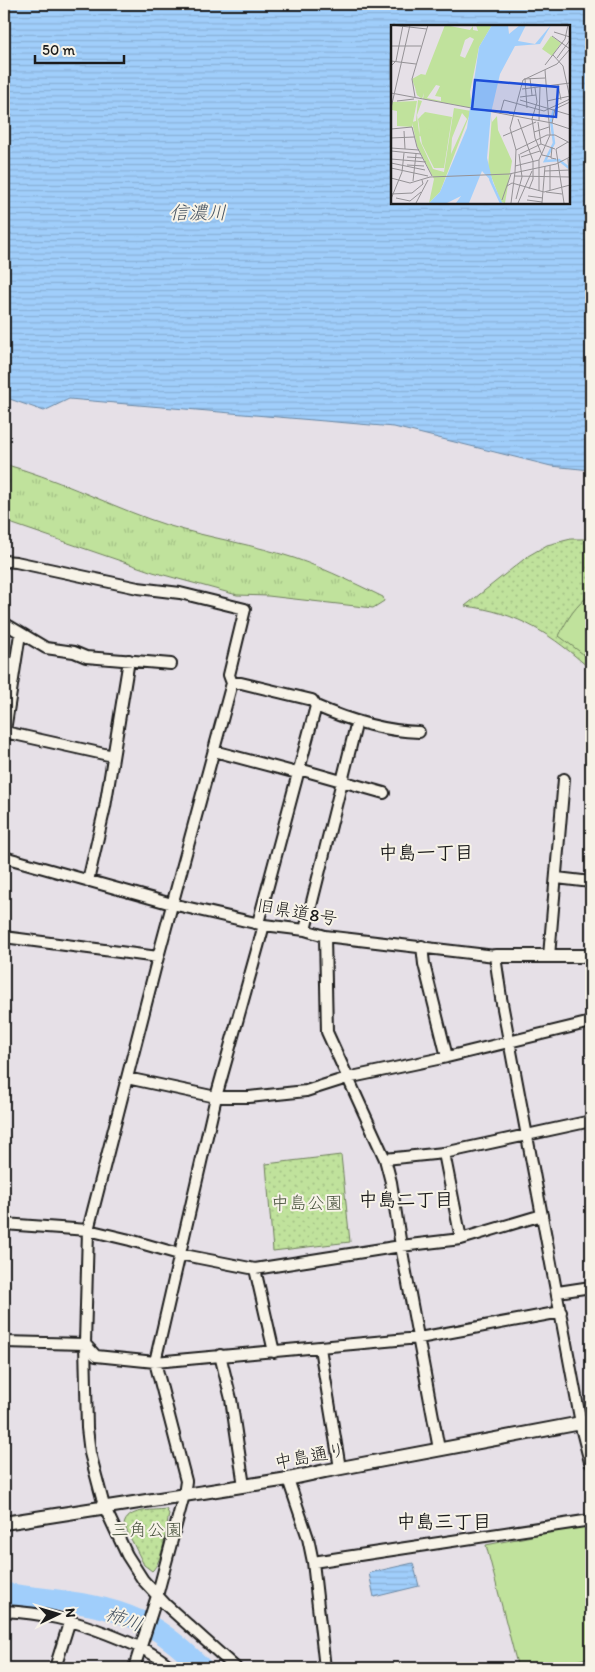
<svg xmlns="http://www.w3.org/2000/svg" width="595" height="1672" font-family="Itim,'Klee One',sans-serif">
<defs>
<pattern id="grass-tufts" width="24" height="20" patternUnits="userSpaceOnUse" patternTransform="scale(1.25)"><rect width="24" height="20" fill="#c0e29c"/><path d="M3 7l-1-3M5 7V3M7 7l1-3M15 17l-1-3M17 17v-4M19 17l1-3" fill="none" stroke="#a4c186"/></pattern>
<pattern id="park-dots" width="8" height="8" patternUnits="userSpaceOnUse" patternTransform="scale(1.25)"><rect width="8" height="8" fill="#c0e29c"/><path d="M2 2h.1M6 6h.1" fill="none" stroke="#a4c186" stroke-width="1.8" stroke-linecap="round"/></pattern>
<pattern id="water-rules" width="6" height="5" patternUnits="userSpaceOnUse" patternTransform="scale(1.25)"><rect width="6" height="5" fill="#a0cefb"/><path d="M0 2.5h6" fill="none" stroke="#89b0d7"/></pattern>
</defs>
<rect width="100%" height="100%" fill="#e6e0e7"/>
<filter id="ink" filterUnits="userSpaceOnUse"><feTurbulence type="fractalNoise" baseFrequency=".02" numOctaves="2"/><feDisplacementMap in="SourceGraphic" scale="10" xChannelSelector="R" yChannelSelector="G"/><feConvolveMatrix kernelMatrix="1 2 1 2 8 2 1 2 1" color-interpolation-filters="sRGB"/></filter>
<g filter="url(#ink)">
<path fill="url(#grass-tufts)" stroke="#6e7f5c" d="M 4,464 C 55,478 100,501 149,519 C 192,535 238,541 281,554 C 316,564 350,581 383,597 L 384,601 L 373,608 L 268,596 L 237,595 L 153,572 L 4,521 Z"/>
<path fill="url(#park-dots)" stroke="#6e7f5c" d="M 571,539 L 591,539 L 591,670 C 553,635 518,612 465,606 L 528,556 L 547,545 Z
M 341,1155 L 350,1242 L 273,1251 L 266,1164 Z
M 166,1509 L 169,1514 C 166,1529 163,1561 152,1571 L 144,1565 L 124,1525 C 127,1508 152,1511 166,1509 Z"/>
<path fill="#c0e29c" stroke="#6e7f5c" d="M 591,594 L 591,660 L 559,636 C 567,619 576,605 591,594 Z
M 583,1526 L 591,1532 L 591,1657 L 550,1668 L 518,1668 L 486,1545 Z"/>
<path fill="url(#water-rules)" stroke="#6b87a2" fill-rule="evenodd" d="M 4,4 L 591,4 L 591,470 L 551,466 L 394,427 L 69,399 L 44,411 L 4,397 ZM 392,26 L 569,26 L 569,202 L 392,202 Z
M 413,1563 L 419,1586 L 374,1597 L 369,1573 Z"/>
<g fill="none" stroke-linecap="round" stroke-linejoin="round">
<path stroke="#a0cefb" stroke-width="21" d="M 4,1593 C 48,1600 97,1601 138,1620 C 162,1630 184,1650 202,1668"/>
<defs>
<path id="minor" d="M 4,561 L 16,562 L 138,588 L 180,593 L 245,609 L 229,675 L 232,683 L 158,957 L 88,1230 L 85,1344 L 87,1428 L 90,1453 L 104,1506 L 127,1555 L 143,1580 L 166,1605 L 236,1668
M 4,623 L 46,648 L 74,652 L 86,657 L 171,664
M 232,683 L 241,683 L 312,700 L 316,706 L 258,923
M 316,706 C 348,720 384,731 419,732
M 5,732 L 113,756
M 4,737 L 20,634
M 214,751 L 297,773
M 299,769 L 384,793
M 4,857 L 172,904 L 264,925 L 305,930 L 325,936 L 495,956 L 501,998 L 581,1423 L 591,1420
M 557,878 L 591,882
M 88,881 L 105,807 L 129,660
M 305,930 L 357,721
M 325,936 L 327,1032 L 385,1159 L 391,1182 L 401,1246 L 439,1449
M 4,937 L 158,957
M 422,946 L 424,964 L 447,1057
M 549,956 L 564,779
M 127,1078 L 216,1097 L 249,1097 L 306,1091 L 347,1078 L 447,1057 L 591,1022
M 444,1153 L 461,1239
M 385,1159 L 444,1153 L 591,1121
M 4,1224 L 88,1230 L 130,1240 L 179,1254 L 255,1269 L 401,1246 L 461,1239 L 542,1215
M 255,1269 L 274,1352
M 558,1292 L 591,1287
M 4,1342 L 85,1344 L 96,1356 L 155,1362 L 419,1338 L 561,1312
M 320,1348 L 340,1468
M 220,1355 L 231,1399 L 244,1486
M 288,1479 L 308,1538 L 313,1562 L 325,1668
M 313,1562 L 591,1520
M 4,1611 C 43,1613 72,1620 108,1634 C 133,1644 152,1651 172,1668
M 55,1668 L 70,1620
M 134,1668 L 157,1596 L 184,1495 L 186,1481 L 155,1362 L 216,1097 L 264,925"/>
<path id="tertiary" d="M 495,956 L 591,956
M 4,1523 L 288,1479 L 325,1471 L 581,1423 L 591,1462"/>
</defs>
<use href="#minor" stroke="#1c1c1c" stroke-width="14"/>
<use href="#tertiary" stroke="#1c1c1c" stroke-width="16"/>
<use href="#minor" stroke="#f7f3e8" stroke-width="10"/>
<use href="#tertiary" stroke="#f7f3e8" stroke-width="12"/>
</g>
</g>
<g text-anchor="middle" dominant-baseline="central" stroke-width="4" stroke-linejoin="round" paint-order="stroke">
<g font-size="18" fill="#1c1c1c" stroke="#f7f3e8">
<text transform="translate(297 912) rotate(10)">旧県道8号</text>
<text transform="translate(310 1456) rotate(-11)">中島通り</text>
</g>
<g font-size="18" fill="#4d5742" stroke="#f7f3e8">
<text x="307" y="1203">中島公園</text>
<text x="147" y="1530">三角公園</text>
</g>
<g font-size="19" font-style="italic" fill="#44515f" stroke="#f7f3e8">
<text x="198" y="212">信濃川</text>
<text transform="translate(124 1619) rotate(20)">柿川</text>
</g>
<g font-size="19" font-weight="bold" fill="#1c1c1c" stroke="#f7f3e8">
<text x="426" y="852">中島一丁目</text>
<text x="406" y="1199">中島二丁目</text>
<text x="444" y="1521">中島三丁目</text>
</g>
</g>
<g transform="translate(391 25)">
<rect width="179" height="179" fill="#e6e0e7"/>
<path d="M 54,0 L 79,5 L 82,1 L 82,5 L 87,6 L 85,0 L 101,0 L 88,22 L 79,67 L 81,83 L 32,74 L 33,68 L 31,74 L 26,70 L 24,63 L 27,69 ZM 79,12 L 83,14 L 74,33 L 69,31 L 74,15 ZM 45,60 L 49,61 L 44,71 L 50,72 L 50,76 L 36,73 ZM 27,75 L 31,76 L 26,90 L 29,116 L 42,144 L 53,147 L 63,83 L 80,86 L 49,167 L 38,178 L 43,154 L 26,121 L 21,97 L 25,96 ZM 71,88 L 76,94 L 60,129 L 61,113 ZM 101,91 L 101,97 L 106,91 L 107,105 L 121,136 L 114,178 L 110,177 L 97,143 Z" fill="#c0e29c" fill-rule="evenodd"/>
<path d="M 160,11 L 170,18 L 161,31 L 151,24 ZM 30,49 L 35,50 L 27,71 L 21,54 ZM 34,87 L 61,92 L 53,143 L 43,143 L 31,119 L 27,94 Z" fill="#c0e29c"/>
<path d="M 26,76 L 21,102 L 6,101 L 6,86 L 1,85 L 1,77 ZM 34,88 L 48,91 L 46,105 L 32,103 L 42,105 L 41,113 L 28,111 L 30,91 ZM 52,91 L 59,97 L 53,104 L 57,112 L 51,117 L 56,125 L 47,129 L 44,125 L 50,117 L 46,113 L 51,104 L 48,95 Z" fill="#c0e29c"/>
<path d="M 101,0 L 117,0 L 118,9 L 129,0 L 135,0 L 127,16 L 144,19 L 160,0 L 149,19 L 124,21 L 109,49 L 100,88 L 96,133 L 102,158 L 91,146 L 78,178 L 65,178 L 70,171 L 56,178 L 38,178 L 49,167 L 76,103 L 88,22 Z" fill="#a0cefb"/>
<path fill="none" stroke="#a0cefb" stroke-width="2.5" d="M 163,84 L 160,96 L 163,118 L 154,136 L 168,135 L 178,143M 99,154 L 110,178"/>
<path fill="none" stroke="#959296" stroke-width="1" d="M 0,0 L 36,4M 163,7 L 179,12M 161,11 L 179,24M 0,21 L 30,21M 162,30 L 172,41 L 179,73M 166,33 L 179,15M 0,36 L 25,39M 154,40 L 174,14 L 177,0M 0,41 L 5,36 L 12,0M 139,53 L 141,70M 133,54 L 154,53M 134,54 L 136,83M 167,60 L 170,75M 144,63 L 146,77 L 141,94 L 144,113 L 151,130 L 160,132M 131,64 L 179,58M 0,68 L 161,98 L 179,104M 24,72 L 21,54 L 37,0M 129,72 L 145,70M 129,75 L 179,90M 6,76 L 23,74M 156,76 L 179,71M 0,83 L 19,0M 109,89 L 113,75 L 153,86 L 179,74M 142,90 L 157,92M 127,94 L 142,136 L 142,154 L 138,164M 148,95 L 149,62M 147,97 L 150,119M 161,98 L 164,84 L 179,77M 0,104 L 21,102 L 26,122 L 41,151M 13,106 L 14,124M 143,107 L 158,102M 112,111 L 145,97M 0,113 L 23,112M 161,122 L 160,133 L 165,134M 0,123 L 28,125M 125,125 L 156,110 L 164,110 L 179,118M 0,126 L 30,129M 129,129 L 150,119 L 164,124M 16,132 L 32,133M 130,132 L 149,126M 0,134 L 35,137M 177,134 L 179,161M 0,138 L 34,145M 16,140 L 33,141M 124,141 L 148,135M 0,143 L 37,151M 154,146 L 179,145M 124,147 L 125,125 L 119,103 L 132,55 L 166,39 L 179,24M 123,151 L 179,152M 0,153 L 19,158 L 39,152 L 118,149 L 165,139 L 179,132M 22,156 L 25,129M 116,161 L 121,158 L 153,167 L 179,160M 159,165 L 159,140M 148,166 L 148,135 L 159,110 L 154,45M 155,167 L 171,169M 0,169 L 21,168 L 32,159 L 31,155M 137,171 L 152,173M 5,173 L 19,176 L 30,167M 0,174 L 11,147 L 13,128M 125,174 L 131,152 L 128,129M 111,175 L 120,149M 136,175 L 151,177M 25,178 L 37,155M 120,178 L 124,147M 127,178 L 141,146M 151,178 L 154,141M 173,178 L 165,124 L 177,117"/>
<path fill="#1d4ed8" fill-opacity="0.15" stroke="#1d4ed8" stroke-width="2.5" d="M 84,55 L 167,62 L 165,92 L 81,84 Z"/>
<rect width="179" height="179" fill="none" stroke="#1c1c1c" stroke-width="2.5"/>
</g>
<rect width="595" height="1672" fill="none" stroke="#f7f3e8" stroke-width="20"/>
<rect x="10" y="10" width="575" height="1652" fill="none" stroke="#1c1c1c" stroke-width="2" filter="url(#ink)"/>
<g transform="translate(58 1614) rotate(85)" stroke="#f7f3e8" stroke-width="4" paint-order="stroke">
<path d="M0-4L9 19L0 12L-9 19Z" fill="#1c1c1c"/>
<text y="-8" font-size="14" font-weight="bold" text-anchor="middle" fill="#1c1c1c">N</text>
</g>
<path d="M35 55v8h89v-8" fill="none" stroke="#1c1c1c" stroke-width="2.5"/>
<text x="42" y="55" font-size="15" fill="#1c1c1c" stroke="#f7f3e8" stroke-width="4" paint-order="stroke">50 m</text>
</svg>
